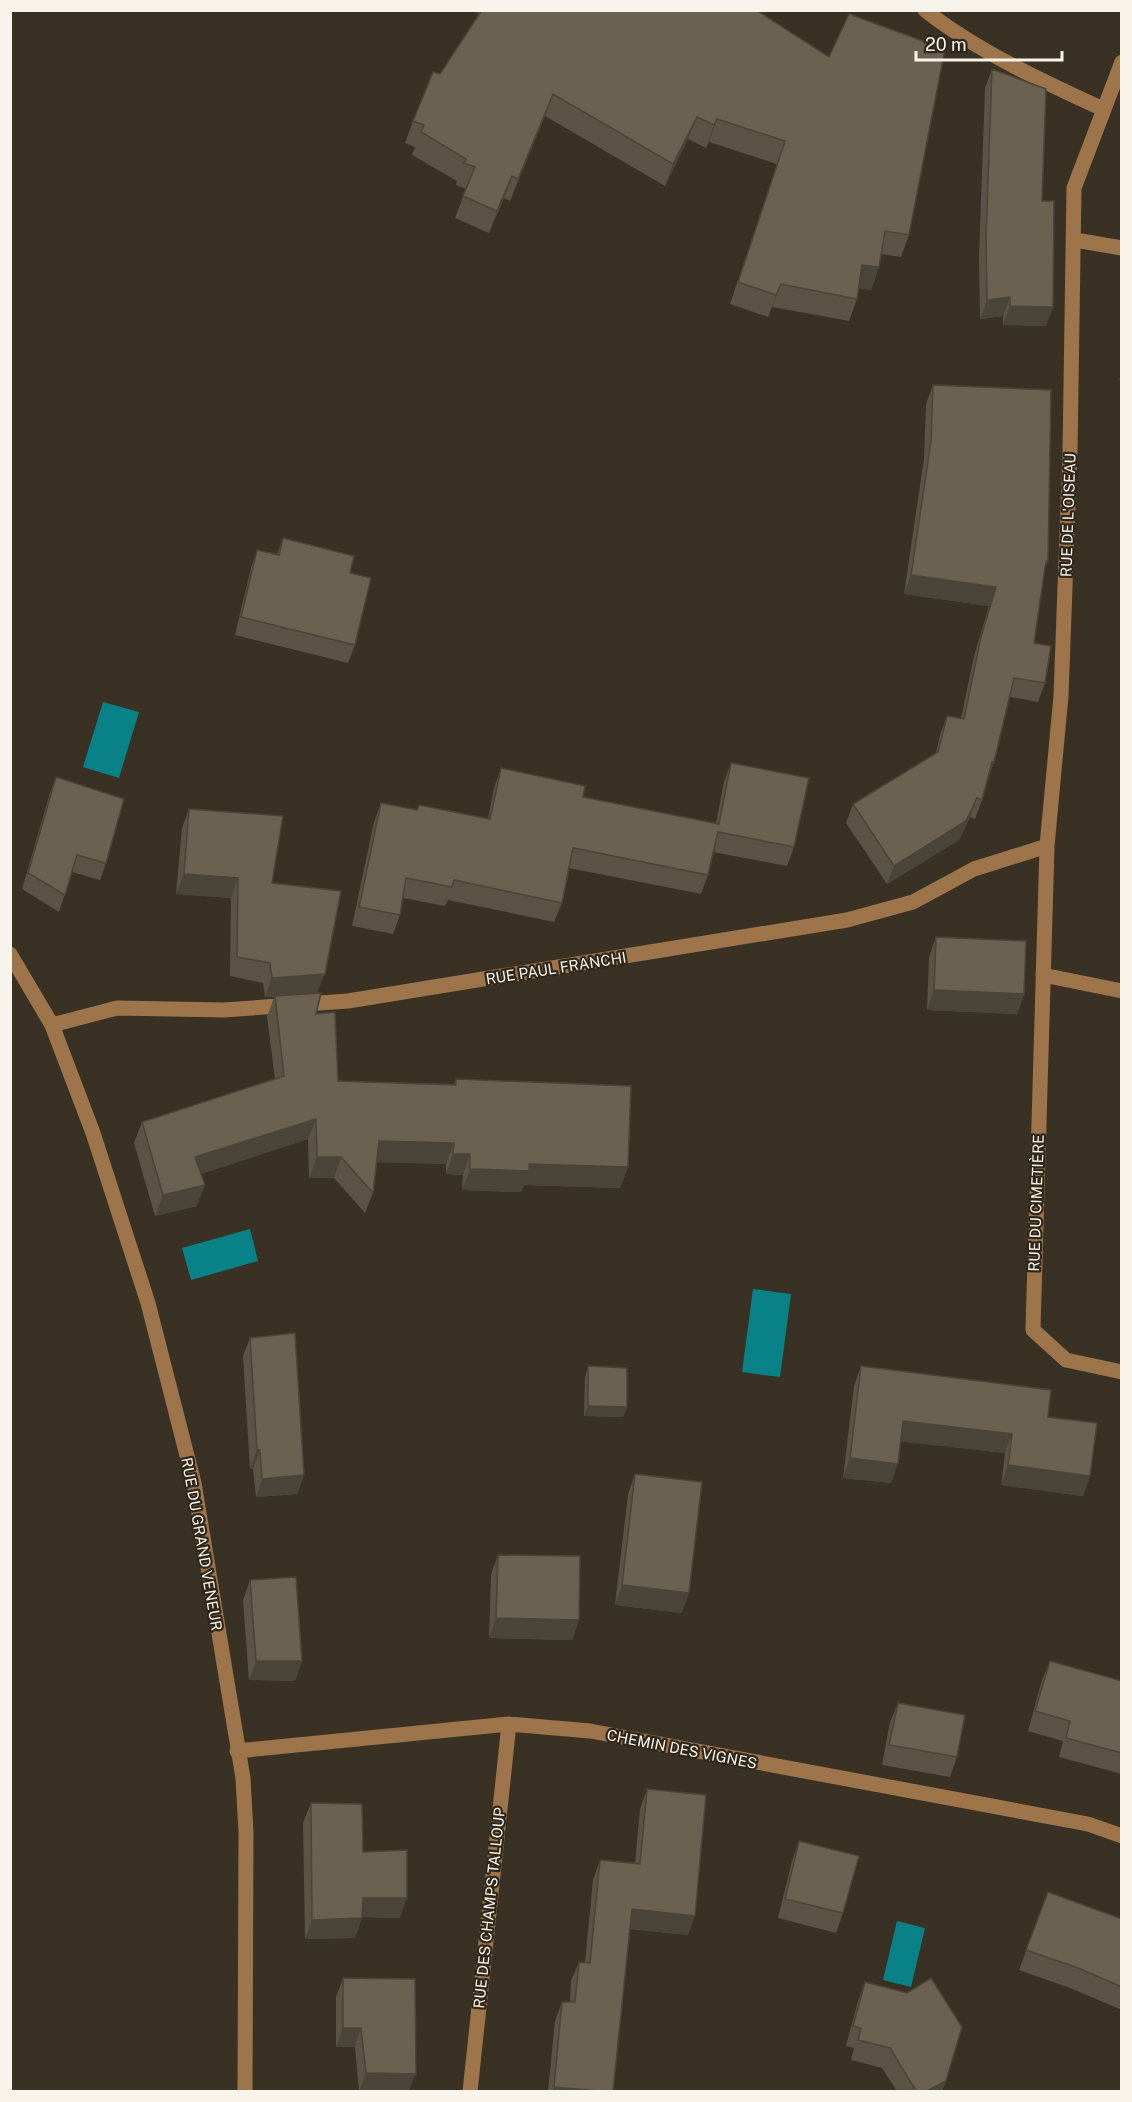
<svg xmlns="http://www.w3.org/2000/svg" width="1132" height="2102" font-family="'Public Sans',sans-serif">
<rect width="100%" height="100%" fill="#393123"/>
<path fill="#098287" d="M 103,702 L 139,712 L 119,778 L 83,767 Z
M 250,1229 L 258,1261 L 191,1280 L 182,1248 Z
M 753,1289 L 791,1294 L 780,1377 L 742,1372 Z
M 897,1921 L 925,1928 L 911,1987 L 883,1980 Z"/>
<g fill="none" stroke-linecap="round" stroke-linejoin="round">
<path stroke="#9e754a" stroke-width="15" d="M 925,10 C 975,50 1044,82 1103,109
M 1122,62 L 1074,188 L 1070,452 L 1061,696 L 1047,846 L 1033,1330 L 1066,1360 L 1122,1372
M 1075,240 L 1122,248
M 10,954 L 52,1025 L 93,1133 L 148,1303 L 194,1483 L 243,1778 L 246,1832 L 245,2092
M 1043,975 L 1122,991
M 52,1025 L 117,1008 L 224,1010 L 348,1001 L 847,920 L 913,902 L 974,869 L 1047,846
M 237,1751 L 509,1724 L 590,1731 L 1088,1824 L 1122,1836
M 470,2092 L 509,1724"/>
</g>
<path fill="#5b5346" d="M 474,10 L 756,10 L 909,235 L 901,257 L 881,254 L 879,267 L 871,290 L 858,288 L 857,299 L 849,321 L 772,307 L 768,317 L 730,304 L 777,164 L 709,142 L 706,148 L 688,139 L 665,186 L 545,116 L 510,201 L 504,198 L 489,233 L 455,218 L 466,189 L 456,185 L 457,181 L 412,155 L 415,147 L 405,143 L 413,121 L 440,74 L 479,14 Z
M 992,69 L 1042,201 L 1046,326 L 1003,325 L 1003,316 L 980,319 L 979,256 L 985,88 Z
M 933,385 L 1048,561 L 1044,571 L 1034,643 L 1045,683 L 1038,702 L 1010,697 L 994,762 L 987,781 L 982,800 L 975,819 L 970,817 L 959,840 L 887,884 L 846,823 L 853,804 L 936,753 L 940,735 L 947,716 L 961,719 L 974,656 L 989,606 L 904,594 L 924,459 L 926,404 Z
M 283,538 L 350,573 L 355,645 L 348,663 L 235,635 L 251,568 L 257,550 L 277,555 Z
M 731,763 L 794,847 L 787,866 L 713,852 L 708,875 L 701,894 L 569,868 L 562,903 L 554,922 L 448,900 L 445,906 L 403,898 L 400,915 L 393,934 L 352,926 L 374,822 L 381,803 L 417,810 L 488,819 L 494,788 L 501,768 L 583,797 L 716,823 L 724,782 Z
M 56,777 L 106,863 L 100,880 L 72,872 L 59,912 L 22,889 L 50,793 Z
M 189,809 L 272,883 L 318,993 L 316,1014 L 338,1081 L 454,1084 L 456,1079 L 628,1167 L 620,1188 L 524,1185 L 521,1192 L 462,1190 L 463,1175 L 446,1174 L 446,1164 L 376,1162 L 373,1193 L 365,1213 L 334,1178 L 309,1178 L 308,1139 L 201,1174 L 197,1206 L 155,1216 L 134,1143 L 142,1122 L 275,1079 L 267,1017 L 274,997 L 265,997 L 263,983 L 230,976 L 231,898 L 176,894 L 182,828 Z
M 936,937 L 1024,994 L 1017,1014 L 927,1010 L 929,957 Z
M 250,1338 L 304,1475 L 297,1494 L 256,1497 L 253,1469 L 250,1469 L 243,1356 Z
M 588,1366 L 627,1407 L 623,1417 L 584,1416 L 585,1377 Z
M 861,1366 L 1048,1417 L 1090,1476 L 1083,1496 L 1001,1485 L 1005,1453 L 901,1441 L 891,1483 L 843,1478 L 854,1386 Z
M 635,1474 L 682,1613 L 615,1605 L 628,1494 Z
M 498,1555 L 579,1620 L 572,1640 L 489,1638 L 491,1574 Z
M 250,1580 L 302,1661 L 295,1681 L 249,1680 L 243,1600 Z
M 1050,1661 L 1122,1681 L 1122,1774 L 1059,1757 L 1063,1741 L 1028,1731 L 1042,1680 Z
M 898,1703 L 957,1757 L 950,1777 L 882,1765 L 890,1722 Z
M 647,1789 L 688,1935 L 630,1929 L 613,2091 L 548,2091 L 555,2021 L 562,2002 L 570,2002 L 571,1981 L 579,1962 L 585,1962 L 593,1880 L 600,1860 L 635,1863 L 640,1809 Z
M 311,1803 L 363,1852 L 400,1918 L 362,1917 L 355,1938 L 305,1939 L 303,1823 Z
M 799,1841 L 843,1913 L 836,1933 L 778,1918 L 792,1861 Z
M 1048,1892 L 1122,1919 L 1122,2010 L 1070,1988 L 1019,1970 Z
M 343,1978 L 415,1979 L 359,2091 L 355,2047 L 336,2047 L 336,1997 Z
M 865,1982 L 946,2081 L 942,2091 L 897,2091 L 882,2068 L 851,2060 L 854,2048 L 846,2046 L 858,2001 Z"/>
<path fill="#4a4439" d="M 553,94 L 545,116 L 510,201 L 518,179 Z
M 697,117 L 688,139 L 665,186 L 673,164 Z
M 717,119 L 709,142 L 706,148 L 714,125 Z
M 512,176 L 504,198 L 489,233 L 497,211 Z
M 862,265 L 879,267 L 871,290 L 854,287 Z
M 781,284 L 772,307 L 768,317 L 776,295 Z
M 1010,297 L 1003,316 L 980,319 L 987,300 Z
M 1010,306 L 1053,307 L 1046,326 L 1003,325 Z
M 1122,372 L 1122,380 L 1119,380 Z
M 911,575 L 996,587 L 989,606 L 904,594 Z
M 992,762 L 994,762 L 987,781 Z
M 977,798 L 970,817 L 959,840 L 887,884 L 894,866 Z
M 184,874 L 238,878 L 231,898 L 176,894 Z
M 325,974 L 317,993 L 265,997 L 272,978 Z
M 934,990 L 1024,994 L 1017,1014 L 927,1010 Z
M 316,1119 L 308,1139 L 188,1178 L 195,1157 Z
M 379,1141 L 454,1143 L 446,1164 L 371,1162 Z
M 453,1154 L 470,1154 L 463,1175 L 446,1174 Z
M 317,1157 L 341,1157 L 334,1178 L 309,1178 Z
M 529,1164 L 628,1167 L 620,1188 L 524,1185 L 521,1192 L 462,1190 L 470,1169 Z
M 205,1185 L 197,1206 L 155,1216 L 163,1195 Z
M 588,1406 L 627,1407 L 623,1417 L 584,1416 Z
M 903,1421 L 1012,1434 L 1005,1453 L 896,1441 Z
M 257,1450 L 260,1450 L 253,1469 L 250,1469 Z
M 850,1458 L 898,1464 L 891,1483 L 843,1478 Z
M 1008,1465 L 1090,1476 L 1083,1496 L 1001,1485 Z
M 304,1475 L 297,1494 L 256,1497 L 262,1479 Z
M 622,1585 L 689,1593 L 682,1613 L 615,1605 Z
M 496,1618 L 579,1620 L 572,1640 L 489,1638 Z
M 256,1661 L 302,1661 L 295,1681 L 249,1680 Z
M 363,1898 L 407,1898 L 400,1918 L 356,1917 Z
M 632,1909 L 695,1916 L 688,1935 L 625,1928 Z
M 362,1918 L 355,1938 L 305,1939 L 312,1920 Z
M 343,2028 L 361,2028 L 355,2047 L 336,2047 Z
M 366,2073 L 416,2074 L 409,2091 L 359,2091 Z
M 946,2081 L 942,2091 L 927,2091 Z
M 554,2087 L 598,2091 L 552,2091 Z"/>
<path fill="#6a6151" stroke="#4a4439" stroke-width="1.5" d="M 482,10 L 756,10 L 829,57 L 849,14 L 945,49 L 909,235 L 885,231 L 879,267 L 862,265 L 857,299 L 781,284 L 776,295 L 738,282 L 785,141 L 717,119 L 714,125 L 697,117 L 673,164 L 553,94 L 518,179 L 512,176 L 497,211 L 463,196 L 475,167 L 464,163 L 466,159 L 421,132 L 424,125 L 413,121 L 433,72 L 440,74 Z
M 992,69 L 1046,89 L 1042,201 L 1054,201 L 1053,307 L 1010,306 L 1010,297 L 987,300 L 986,237 Z
M 933,385 L 1051,390 L 1048,561 L 1046,561 L 1034,643 L 1051,646 L 1045,683 L 1014,678 L 994,762 L 992,762 L 982,800 L 977,798 L 966,821 L 894,866 L 853,804 L 938,752 L 947,716 L 964,719 L 981,637 L 996,587 L 911,575 L 931,441 Z
M 283,538 L 354,556 L 350,573 L 371,578 L 355,645 L 241,617 L 257,550 L 279,555 Z
M 731,763 L 809,778 L 794,847 L 718,832 L 708,875 L 573,848 L 562,903 L 454,880 L 452,887 L 406,878 L 400,915 L 359,907 L 381,803 L 417,810 L 419,805 L 490,819 L 501,768 L 585,786 L 583,797 L 719,824 Z
M 56,777 L 124,799 L 106,863 L 77,855 L 65,895 L 28,873 Z
M 189,809 L 283,816 L 272,883 L 341,891 L 325,974 L 272,978 L 270,963 L 237,957 L 238,878 L 184,874 Z
M 936,937 L 1026,941 L 1024,994 L 934,990 Z
M 321,993 L 316,1014 L 335,1012 L 338,1081 L 456,1085 L 456,1079 L 631,1086 L 628,1167 L 529,1164 L 529,1171 L 470,1169 L 470,1154 L 453,1154 L 454,1143 L 379,1141 L 373,1193 L 341,1157 L 317,1157 L 316,1119 L 195,1157 L 205,1185 L 163,1195 L 142,1122 L 284,1076 L 275,996 Z
M 295,1333 L 304,1475 L 262,1479 L 260,1450 L 257,1450 L 250,1338 Z
M 588,1366 L 627,1368 L 627,1407 L 588,1406 Z
M 861,1366 L 1051,1390 L 1048,1417 L 1097,1423 L 1090,1476 L 1008,1465 L 1012,1434 L 903,1421 L 898,1464 L 850,1458 Z
M 635,1474 L 702,1482 L 689,1593 L 622,1585 Z
M 498,1555 L 580,1556 L 579,1620 L 496,1618 Z
M 296,1577 L 302,1661 L 256,1661 L 250,1580 Z
M 1050,1661 L 1122,1681 L 1122,1753 L 1066,1738 L 1070,1721 L 1035,1711 Z
M 898,1703 L 965,1715 L 957,1757 L 889,1745 Z
M 647,1789 L 706,1795 L 695,1916 L 632,1909 L 613,2091 L 598,2091 L 554,2087 L 562,2002 L 575,2002 L 579,1962 L 590,1963 L 600,1860 L 640,1864 Z
M 311,1803 L 362,1804 L 363,1852 L 407,1850 L 407,1898 L 363,1898 L 362,1918 L 312,1920 Z
M 799,1841 L 859,1856 L 843,1913 L 785,1899 Z
M 1048,1892 L 1122,1919 L 1122,1987 L 1078,1968 L 1026,1950 Z
M 343,1978 L 415,1979 L 416,2074 L 366,2073 L 361,2028 L 343,2028 Z
M 931,1978 L 962,2027 L 946,2081 L 927,2091 L 916,2091 L 890,2048 L 858,2040 L 861,2028 L 853,2026 L 865,1982 L 907,1993 Z"/>
<g text-anchor="middle" dominant-baseline="central" stroke-width="4.5" stroke-linejoin="round" paint-order="stroke">
<g font-size="15" fill="#f9f4eb" stroke="#2f2719">
<text transform="translate(1068 515) rotate(-88)">RUE DE L'OISEAU</text>
<text transform="translate(556 968) rotate(-9)">RUE PAUL FRANCHI</text>
<text transform="translate(1036 1203) rotate(-88)">RUE DU CIMETIÈRE</text>
<text transform="translate(202 1544) rotate(80)">RUE DU GRAND VENEUR</text>
<text transform="translate(682 1749) rotate(11)">CHEMIN DES VIGNES</text>
<text transform="translate(489 1908) rotate(-84)">RUE DES CHAMPS TALLOUP</text>
</g>
</g>
<rect width="1132" height="2102" fill="none" stroke="#f9f4eb" stroke-width="24"/>
<path d="M916 51v9h146v-9" fill="none" stroke="#f9f4eb" stroke-width="3"/>
<text x="925" y="51" font-size="18" fill="#f9f4eb" stroke="#2f2719" stroke-width="4.5" paint-order="stroke">20 m</text>
</svg>
